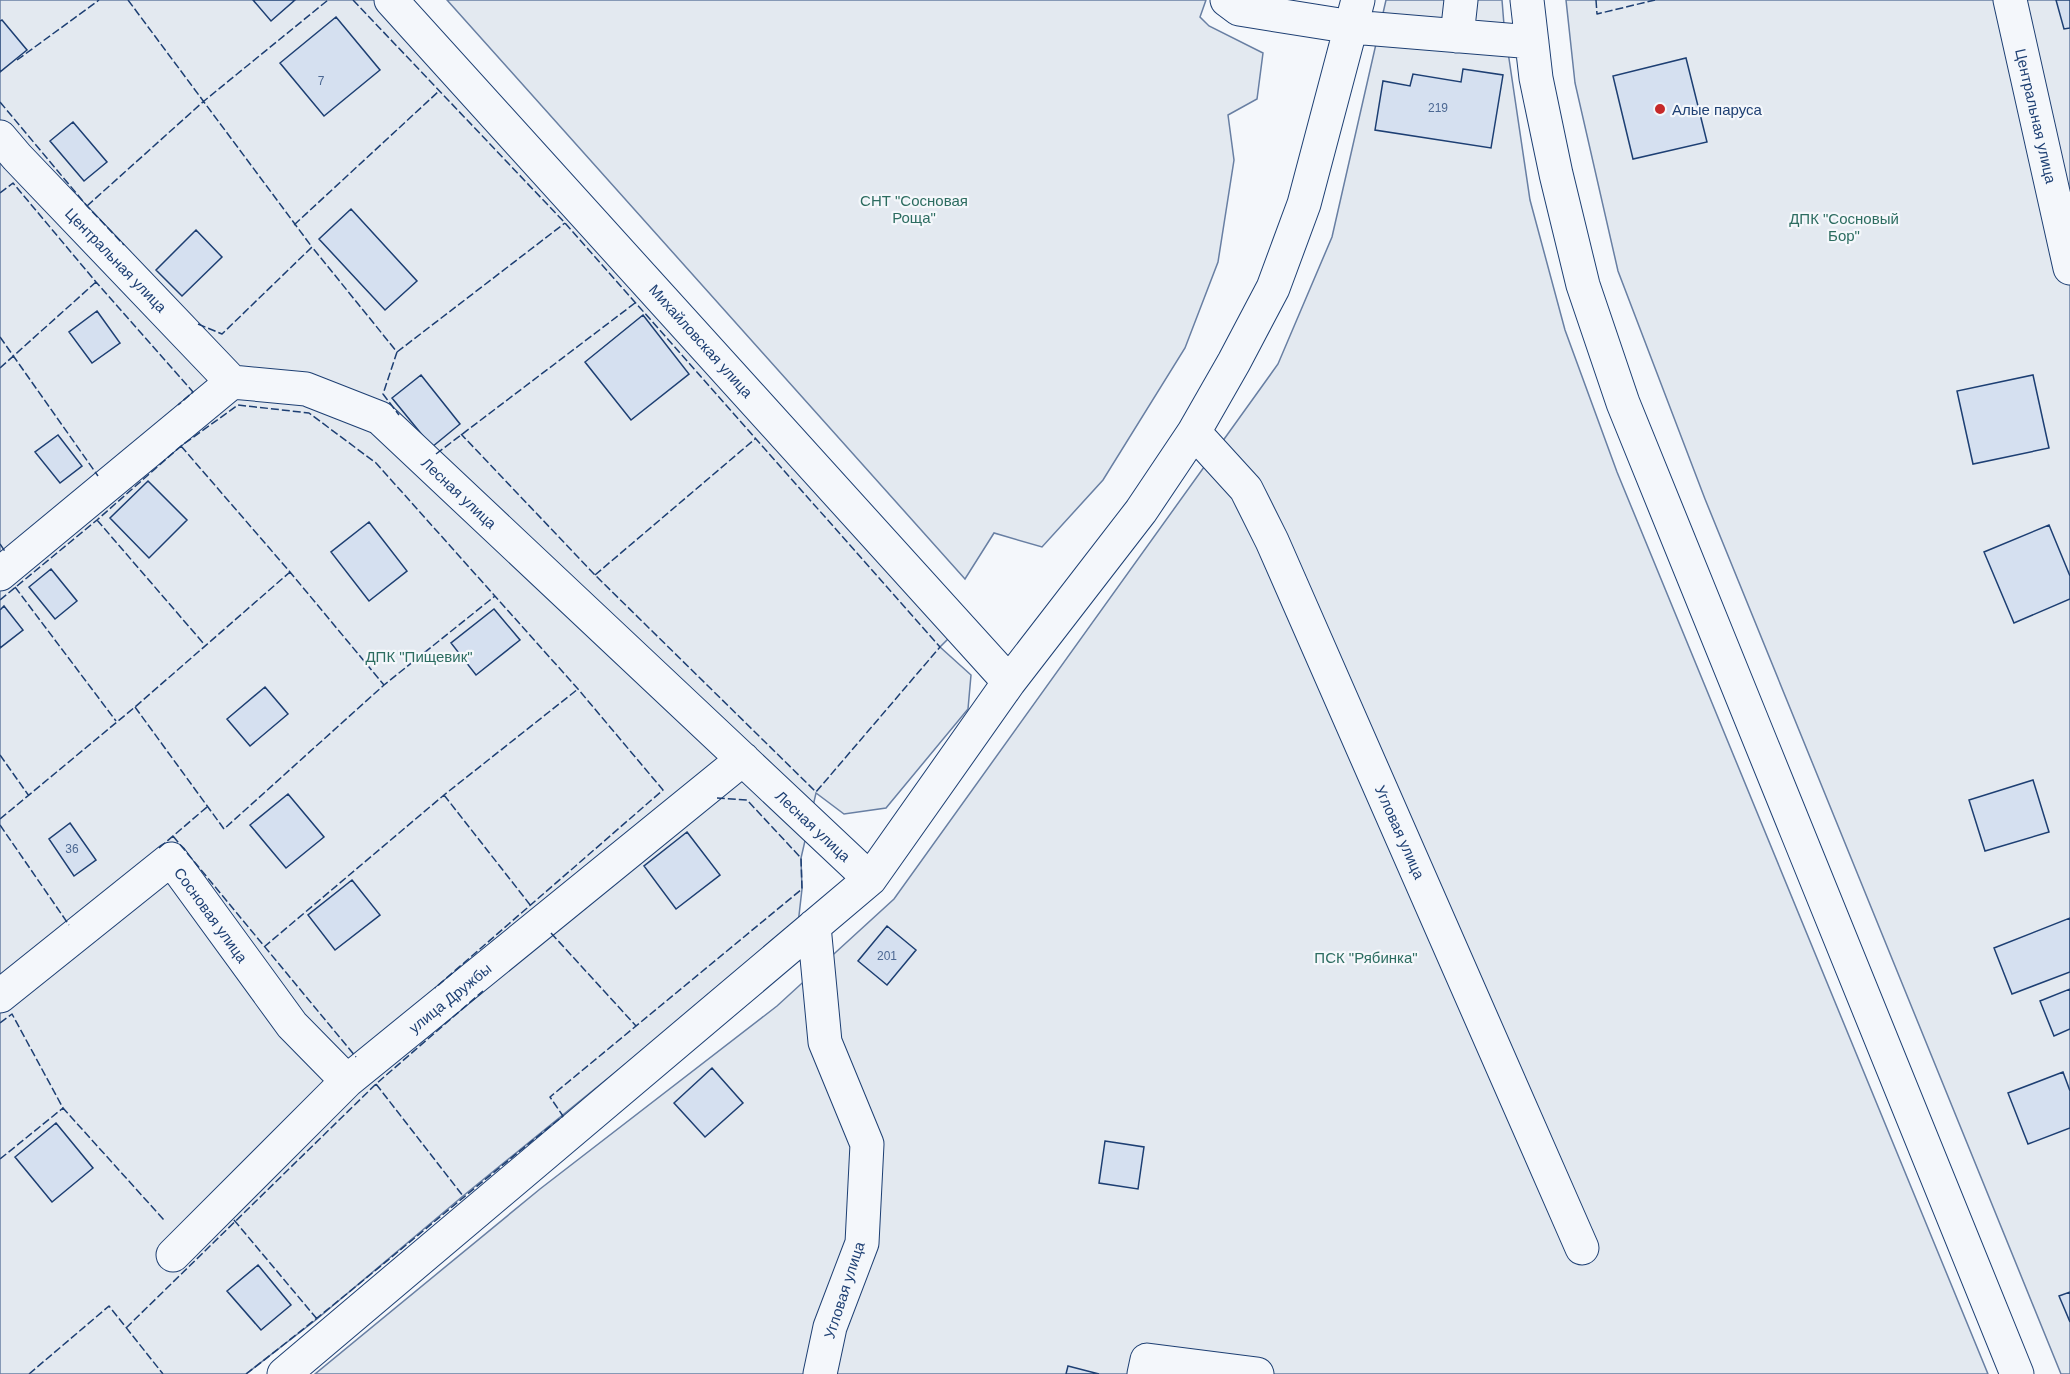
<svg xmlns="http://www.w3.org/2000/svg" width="2070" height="1374" font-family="Arial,sans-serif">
<rect width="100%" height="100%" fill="#f4f7fb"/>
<path fill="#e3e9f0" stroke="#687fa3" stroke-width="1.5" d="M 0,0 L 391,0 L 960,627 L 940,647 L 971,675 L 968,709 L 886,808 L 844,814 L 816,793 L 801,858 L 802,889 L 798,924 L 463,1196 L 317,1319 L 246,1374 L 0,1374 Z
M 447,0 L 1206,0 L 1200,17 L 1209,26 L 1263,53 L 1257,99 L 1228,115 L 1234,160 L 1218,262 L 1185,348 L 1103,480 L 1042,547 L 994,533 L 965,579 Z
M 1386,0 L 1502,0 L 1504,25 L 1530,200 L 1565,330 L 1617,472 L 1988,1374 L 315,1374 L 540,1189 L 777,1006 L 894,899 L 1278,364 L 1332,237 Z
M 1566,0 L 2070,0 L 2070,1374 L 2061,1374 L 1705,499 L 1618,271 L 1575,83 Z"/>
<path fill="#d5e0f0" stroke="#1d3f73" stroke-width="1.5" d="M 253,0 L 295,0 L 271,21 Z
M 2056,0 L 2070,0 L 2070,28 L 2064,29 Z
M 336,17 L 380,70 L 324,116 L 280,63 Z
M 2,20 L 27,50 L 0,72 L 0,21 Z
M 1686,58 L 1707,142 L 1633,159 L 1613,76 Z
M 1463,69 L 1503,75 L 1491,148 L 1375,130 L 1383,81 L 1410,86 L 1413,74 L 1461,82 Z
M 73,122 L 107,162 L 84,181 L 50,141 Z
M 351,209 L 417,281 L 385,310 L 319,239 Z
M 196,230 L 222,257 L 182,296 L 156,270 Z
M 97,311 L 120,343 L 92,363 L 69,332 Z
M 643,315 L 689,374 L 631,420 L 585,362 Z
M 421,375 L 460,424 L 432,447 L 392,398 Z
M 2033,375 L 2049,448 L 1973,464 L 1957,391 Z
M 58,435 L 82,466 L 60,483 L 35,452 Z
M 148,481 L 187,520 L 149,558 L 110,518 Z
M 369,522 L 407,571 L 369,601 L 331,552 Z
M 2049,525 L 2070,576 L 2070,599 L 2014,623 L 1984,552 Z
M 51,569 L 77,601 L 55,619 L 29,587 Z
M 4,606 L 23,630 L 0,648 L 0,610 Z
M 494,609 L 520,640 L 476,675 L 451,643 Z
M 265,687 L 288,714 L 250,746 L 227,719 Z
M 2033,780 L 2049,832 L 1985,851 L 1969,800 Z
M 288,794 L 324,837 L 286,868 L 250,825 Z
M 70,823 L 96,860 L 74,876 L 49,839 Z
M 687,832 L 720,875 L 676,909 L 644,866 Z
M 352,880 L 380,915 L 335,950 L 308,915 Z
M 2070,918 L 2070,972 L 2012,994 L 1994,948 Z
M 887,926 L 916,950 L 887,985 L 858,961 Z
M 2070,989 L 2070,1029 L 2054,1036 L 2040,1001 Z
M 712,1068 L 743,1103 L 705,1137 L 674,1103 Z
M 2063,1072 L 2070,1091 L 2070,1128 L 2028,1144 L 2008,1093 Z
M 56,1123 L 93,1168 L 52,1202 L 15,1157 Z
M 1105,1141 L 1144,1147 L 1138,1189 L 1099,1183 Z
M 258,1265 L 291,1305 L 261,1330 L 227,1291 Z
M 2070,1292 L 2070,1322 L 2059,1296 Z
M 1068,1366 L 1099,1374 L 1066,1374 Z"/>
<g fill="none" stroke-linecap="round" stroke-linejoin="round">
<defs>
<path id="minor" d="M 391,0 L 1009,682
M 1227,0 L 1239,9 L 1352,27 L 1532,42
M 1527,0 L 1536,78 L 1556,174 L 1583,285 L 1623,403 L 2017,1374
M 2010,0 L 2070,268
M 1457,36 L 1461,0
M 0,137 L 17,157 L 232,382
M 1194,432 L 1246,489 L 1272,541 L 1582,1248
M 0,574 L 232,382 L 306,389 L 380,418 L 870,879
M 814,926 L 825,1042 L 867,1144 L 862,1243 L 830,1327 L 820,1374
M 0,996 L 171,859 L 292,1025 L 347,1081
M 173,1255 L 347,1081 L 743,759
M 284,1374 L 870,879 L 1009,682 L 1141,511 L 1194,432 L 1234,362 L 1273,288 L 1304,204 L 1358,0
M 1144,1374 L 1147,1360 L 1257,1374"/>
</defs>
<use href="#minor" stroke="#1d3f73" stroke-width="35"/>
<use href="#minor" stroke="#f4f7fb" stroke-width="33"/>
<path stroke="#1d3f73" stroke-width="1.5" stroke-dasharray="8 3" stroke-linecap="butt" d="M 128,0 L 312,247
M 353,0 L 565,223 L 940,647 L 816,792 L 595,575 L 461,434
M 1596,0 L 1597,14 L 1655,0
M 17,60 L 99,0
M 0,102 L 87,206 L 124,245
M 0,193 L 13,183 L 96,282 L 193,392 L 178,405
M 87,206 L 204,101 L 328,0
M 294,225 L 439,91
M 198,324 L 222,334 L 312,247 L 397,352 L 383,394 L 399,415
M 0,337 L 98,476
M 397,352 L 565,223
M 0,368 L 96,282
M 181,446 L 290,572 L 384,685
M 436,454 L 635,303
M 97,520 L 204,644
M 0,544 L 6,553
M 595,575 L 755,439
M 15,587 L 116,721
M 0,600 L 97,520 L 181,446 L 238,405 L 309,413 L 376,463 L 578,689 L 663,790 L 435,988
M 135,707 L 224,829 L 384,685 L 495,596
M 0,755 L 29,796
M 444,795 L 531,906
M 0,819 L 135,707 L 290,572
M 0,825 L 69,925
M 173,836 L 356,1057
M 159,848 L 207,807
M 551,933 L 636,1026
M 264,947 L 444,795 L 578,689
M 0,1023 L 12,1014 L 63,1108 L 164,1220
M 376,1084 L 463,1196
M 0,1159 L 63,1108
M 234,1220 L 317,1319
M 126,1328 L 376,1084 L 483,991
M 29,1374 L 109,1306 L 163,1374
M 246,1374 C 354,1291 457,1201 563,1116 L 550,1097 L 802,889 L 801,858 L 747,800 L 717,798"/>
</g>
<circle fill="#c62828" stroke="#f4f7fb" stroke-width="2" cx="1660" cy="109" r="6"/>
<g text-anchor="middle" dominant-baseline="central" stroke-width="4.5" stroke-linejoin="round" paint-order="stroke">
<g font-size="12" fill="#4b6792">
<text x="321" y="81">7</text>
<text x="1438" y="108">219</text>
<text x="72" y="849">36</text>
<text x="887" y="956">201</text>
</g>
<g font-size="15" fill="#1d3f73" stroke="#f4f7fb" text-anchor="start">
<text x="1672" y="109">Алые паруса</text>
</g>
<g font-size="15" fill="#1d3f73" stroke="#f4f7fb">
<text transform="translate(2036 116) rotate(77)">Центральная улица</text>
<text transform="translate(116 260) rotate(46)">Центральная улица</text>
<text transform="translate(701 341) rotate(48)">Михайловская улица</text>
<text transform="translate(459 493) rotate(43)">Лесная улица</text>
<text transform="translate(813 826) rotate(43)">Лесная улица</text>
<text transform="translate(1400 832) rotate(66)">Угловая улица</text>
<text transform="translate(211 915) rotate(54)">Сосновая улица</text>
<text transform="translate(450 998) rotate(-39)">улица Дружбы</text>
<text transform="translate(844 1290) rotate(-72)">Угловая улица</text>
</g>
<g font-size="15" fill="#2c6c60" stroke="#f4f7fb">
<text x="914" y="200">СНТ "Сосновая<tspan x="914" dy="17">Роща"</tspan></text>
<text x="1844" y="218">ДПК "Сосновый<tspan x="1844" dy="17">Бор"</tspan></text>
<text x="419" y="656">ДПК "Пищевик"</text>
<text x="1366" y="957">ПСК "Рябинка"</text>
</g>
</g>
</svg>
